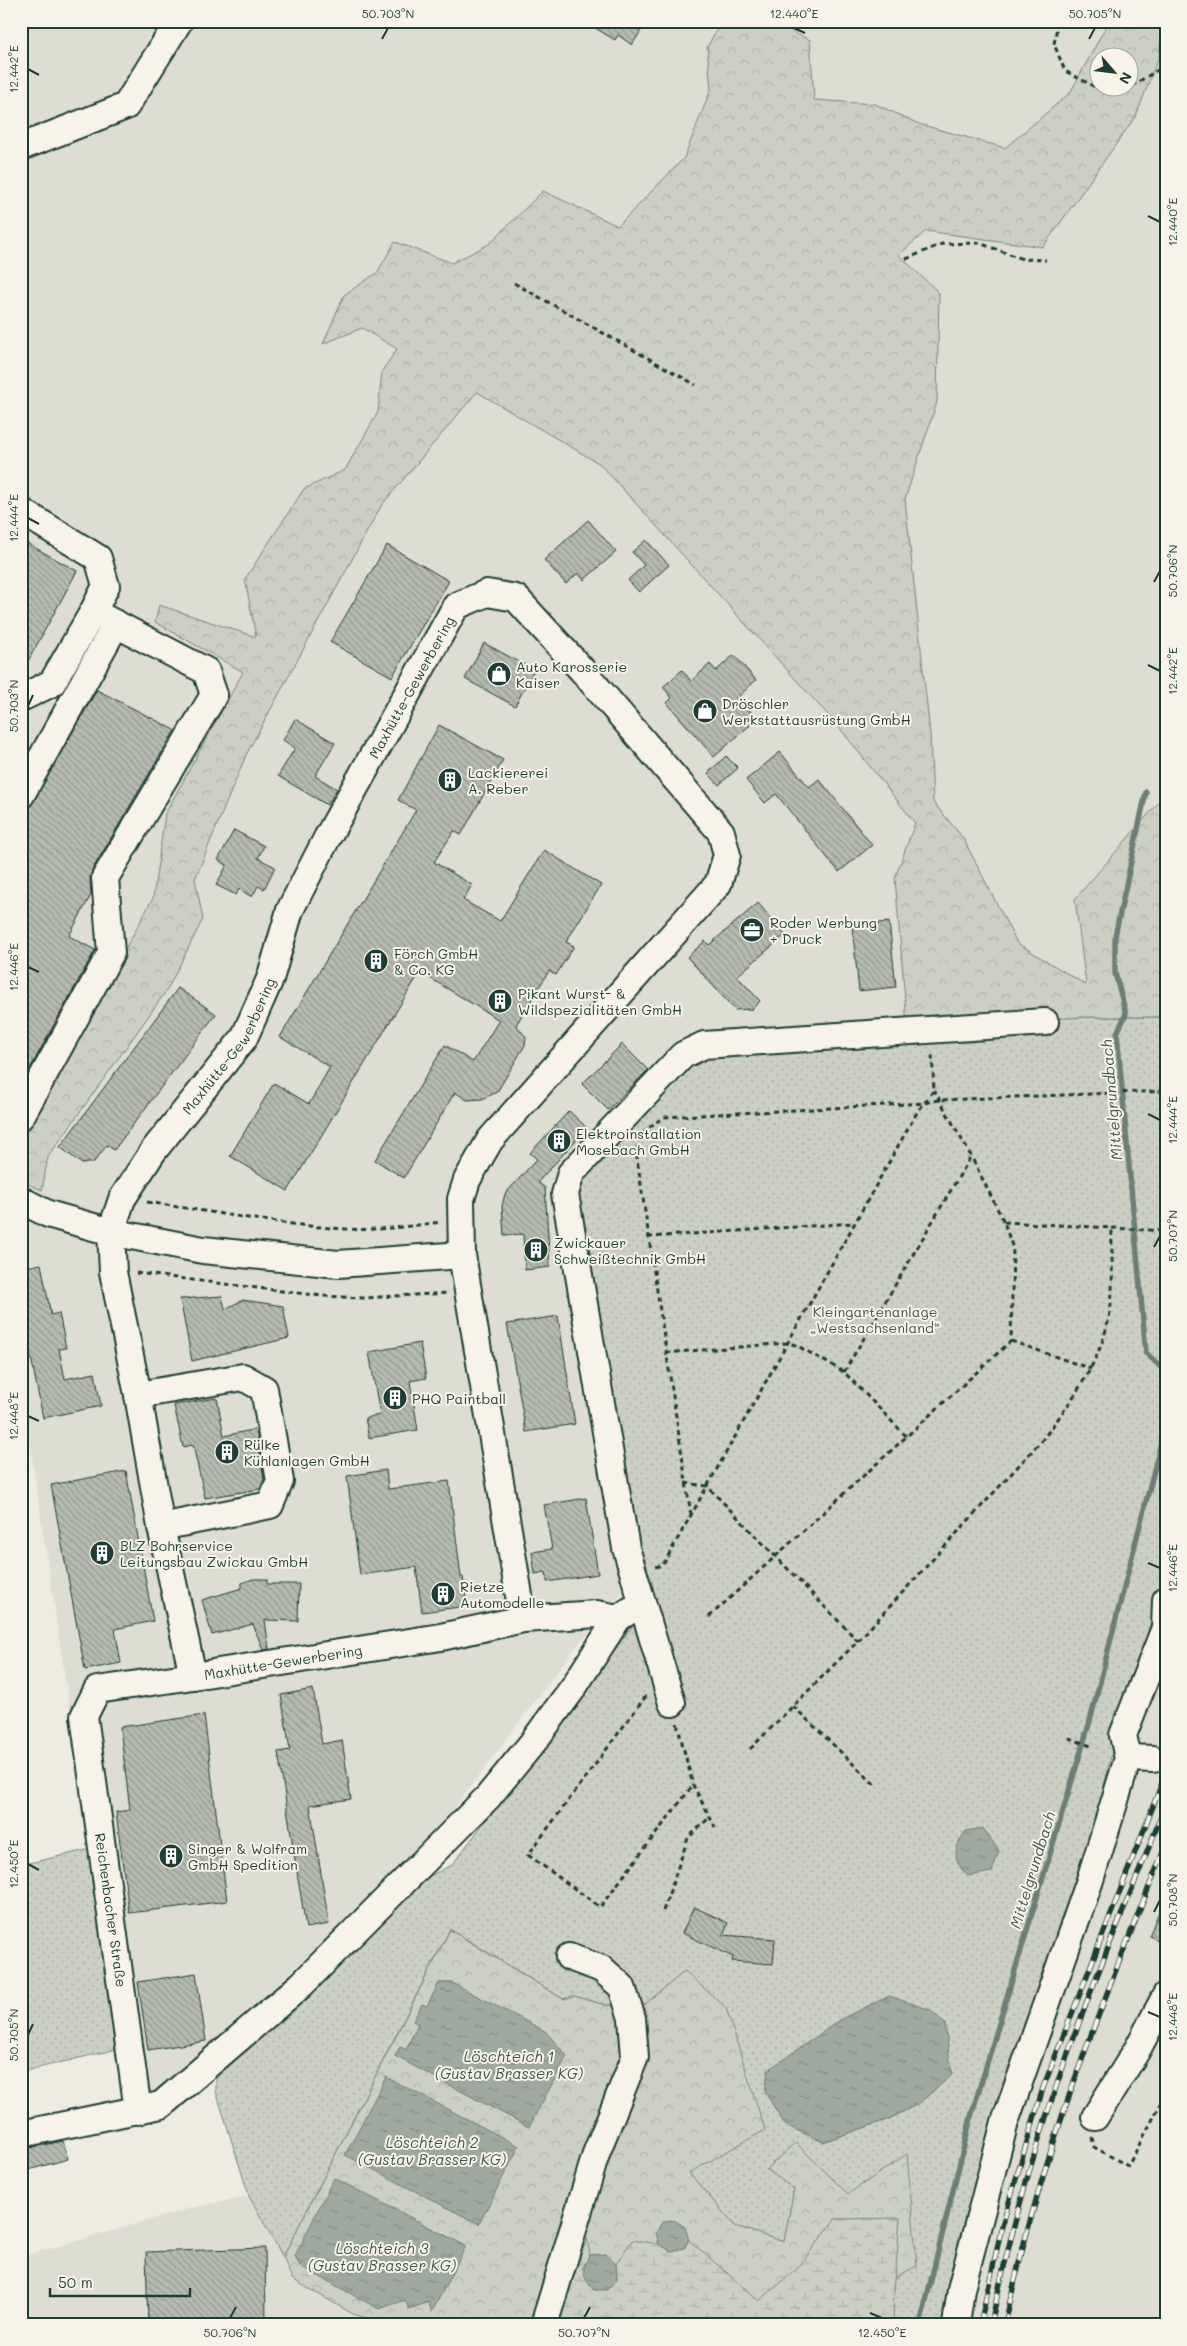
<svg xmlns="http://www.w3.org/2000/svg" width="1187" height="2346" font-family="Mali,sans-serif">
<defs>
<pattern id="grass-dots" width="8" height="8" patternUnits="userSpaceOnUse" patternTransform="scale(1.25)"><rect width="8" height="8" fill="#cccfc4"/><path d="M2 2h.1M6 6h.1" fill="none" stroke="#afb3a9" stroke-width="1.8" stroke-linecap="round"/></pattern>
<pattern id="forest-crowns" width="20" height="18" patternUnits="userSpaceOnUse" patternTransform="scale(1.25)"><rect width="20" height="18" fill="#cccfc4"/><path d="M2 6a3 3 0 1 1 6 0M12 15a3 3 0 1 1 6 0" fill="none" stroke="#afb3a9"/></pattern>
<pattern id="wetland-marsh" width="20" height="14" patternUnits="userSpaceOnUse" patternTransform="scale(1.25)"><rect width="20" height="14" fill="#cccfc4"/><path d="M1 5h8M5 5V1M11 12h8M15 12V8" fill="none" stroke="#afb3a9"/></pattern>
<pattern id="water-ripples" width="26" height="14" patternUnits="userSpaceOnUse" patternTransform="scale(1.25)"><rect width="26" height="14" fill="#9fa99f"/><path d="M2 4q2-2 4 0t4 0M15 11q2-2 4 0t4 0" fill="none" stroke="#818b82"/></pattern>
<pattern id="building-back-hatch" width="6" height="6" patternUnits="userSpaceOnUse" patternTransform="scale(1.25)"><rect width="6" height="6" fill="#b5bbb0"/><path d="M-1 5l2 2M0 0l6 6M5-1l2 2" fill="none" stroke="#939990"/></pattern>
</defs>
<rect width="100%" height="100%" fill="#eeece1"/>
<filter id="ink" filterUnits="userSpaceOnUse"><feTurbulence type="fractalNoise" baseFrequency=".02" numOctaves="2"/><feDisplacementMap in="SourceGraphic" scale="10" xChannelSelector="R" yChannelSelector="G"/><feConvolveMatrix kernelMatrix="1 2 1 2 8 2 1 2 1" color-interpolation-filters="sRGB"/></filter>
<g filter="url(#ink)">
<path fill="#ddddd2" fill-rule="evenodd" d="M 21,21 L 1166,21 L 1166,794 L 1075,899 L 1090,1017 L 626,1589 L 571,1653 L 447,1818 L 386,1885 L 150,2100 L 121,2048 L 21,1386 ZM 1100,58 L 1130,58 L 1130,88 L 1100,88 Z
M 1166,1603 L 1166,2325 L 945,2325 L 983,2157 L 1013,2058 L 1086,1863 L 1110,1760 L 1151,1621 Z
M 249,2196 L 283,2257 L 292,2279 L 353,2314 L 391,2325 L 21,2325 L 21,2257 L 191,2208 Z"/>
<path fill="url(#grass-dots)" stroke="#76867c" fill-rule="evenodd" d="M 1049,1017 L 1166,1017 L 1166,1603 L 1151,1621 L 1110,1760 L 1086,1863 L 1013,2058 L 983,2157 L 945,2325 L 840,2325 L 848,2194 L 796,2144 L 794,2189 L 784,2242 L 735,2226 L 689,2173 L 685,1971 L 643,2006 L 605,2005 L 574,1996 L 563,1999 L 450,1929 L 283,2257 L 249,2196 L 216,2091 L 216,2066 L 297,2004 L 428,1877 L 452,1865 L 635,1623 L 557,1192 L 675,1047 ZM 843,2018 L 918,2104 L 889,2119 L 823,2142 L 818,2037 Z
M 91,1849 L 121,2048 L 21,2072 L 21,1865 Z"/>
<path fill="url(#forest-crowns)" stroke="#76867c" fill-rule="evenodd" d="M 722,21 L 769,21 L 810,40 L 814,100 L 875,104 L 919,124 L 1005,148 L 1070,93 L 1109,21 L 1163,21 L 1159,56 L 1136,116 L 1043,247 L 926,231 L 899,255 L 939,293 L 937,402 L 905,499 L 930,734 L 933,802 L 963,838 L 1017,943 L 1086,985 L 1075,899 L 1166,794 L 1166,1017 L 1090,1017 L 907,1025 L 895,878 L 915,823 L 838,726 L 600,464 L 477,392 L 381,506 L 246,755 L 195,879 L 203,919 L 167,990 L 48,1157 L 42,1190 L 21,1181 L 21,1134 L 27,1130 L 153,898 L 165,814 L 243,672 L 155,622 L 159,605 L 256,637 L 245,579 L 304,489 L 345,470 L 378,412 L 382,371 L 397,349 L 362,328 L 323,344 L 344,295 L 377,273 L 395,242 L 452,263 L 489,244 L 543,191 L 618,226 L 684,158 L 711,89 L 707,47 ZM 1100,58 L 1130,58 L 1130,88 L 1100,88 Z
M 450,1930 L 563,1999 L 574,1996 L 605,2005 L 643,2006 L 685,1971 L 726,2008 L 765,2130 L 689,2173 L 735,2226 L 784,2242 L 794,2189 L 766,2169 L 796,2143 L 848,2194 L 907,2154 L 917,2266 L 845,2302 L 840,2325 L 391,2325 L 353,2314 L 292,2279 L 283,2257 ZM 439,1983 L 453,1983 L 529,2127 L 395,2056 L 400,2047 L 406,2050 L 418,2024 L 414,2021 L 427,2007 ZM 465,2245 L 432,2311 L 429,2302 L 409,2309 L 405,2300 Z"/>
<path fill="url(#wetland-marsh)" stroke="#76867c" d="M 900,2218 L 894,2292 L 893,2325 L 556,2325 L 587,2238 L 590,2255 L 582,2269 L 617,2279 L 616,2264 L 632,2240 L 659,2244 L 671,2251 L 684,2248 L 689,2240 L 759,2301 L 797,2269 L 835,2219 Z"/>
<path fill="url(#water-ripples)" stroke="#6c7e74" d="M 983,1828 L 999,1851 L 992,1872 L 968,1876 C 952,1860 953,1849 966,1831 Z
M 439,1983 L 452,1983 L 545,2031 L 567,2056 L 529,2127 L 395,2056 L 400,2047 L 406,2050 L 418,2024 L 413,2021 L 422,2004 L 427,2006 Z
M 889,1996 L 931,2010 L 945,2024 L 952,2075 L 918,2104 L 889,2119 L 823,2142 L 785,2125 L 765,2092 L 768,2070 L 843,2018 Z
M 386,2077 L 519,2146 L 479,2224 L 345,2155 Z
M 334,2178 L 466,2246 L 432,2312 L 428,2302 L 409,2309 L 405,2300 L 379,2309 L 300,2266 L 295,2256 Z
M 674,2220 L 685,2227 L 689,2240 L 684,2248 L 671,2251 L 659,2244 L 656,2233 L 662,2222 Z
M 605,2254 L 616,2264 L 617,2279 L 607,2290 L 594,2290 C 582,2277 581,2271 590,2255 Z"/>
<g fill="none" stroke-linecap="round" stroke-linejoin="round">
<path stroke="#6c7e74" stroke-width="5.5" d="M 1146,792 L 1115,936 L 1115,973 L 1126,1014 L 1117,1033 L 1146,1353 L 1166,1372
M 920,2325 L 972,2113 L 1090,1721 L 1166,1423"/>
</g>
<path fill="url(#building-back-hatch)" stroke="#1f3d34" d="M 584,21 L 647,21 L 632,45 L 618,35 L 615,40 Z
M 588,520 L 616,552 L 584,580 L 578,573 L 566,584 L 544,560 Z
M 21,540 L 77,571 L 21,674 Z
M 646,540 L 669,565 L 639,592 L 628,580 L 644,565 L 632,552 Z
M 387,545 L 449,581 L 392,677 L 330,642 Z
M 484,643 L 534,670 L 515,706 L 465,679 Z
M 734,655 L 756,680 L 738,697 L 757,719 L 714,757 L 667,703 L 672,698 L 663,687 L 682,670 L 691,681 L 710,664 L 716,671 Z
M 97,690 L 175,730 L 92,870 L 90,879 L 91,895 L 69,936 L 95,950 L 21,1085 L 21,822 Z
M 295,719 L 335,743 L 315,776 L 337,789 L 327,805 L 278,776 L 295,748 L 283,740 Z
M 439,725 L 503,760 L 461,835 L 454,831 L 434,862 L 472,885 L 463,900 L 500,921 L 544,850 L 601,885 L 566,942 L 574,946 L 556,975 L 549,971 L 516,1025 L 526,1037 L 525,1045 L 497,1092 L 482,1099 L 467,1100 L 455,1092 L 404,1178 L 375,1160 L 445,1045 L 473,1062 L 499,1020 L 420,972 L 288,1191 L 230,1156 L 274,1083 L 309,1104 L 330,1067 L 280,1037 L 416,810 L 398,800 Z
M 780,752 L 809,787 L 819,779 L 872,845 L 839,872 L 776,794 L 765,803 L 746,780 Z
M 726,756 L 738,768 L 719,785 L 708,773 Z
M 234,830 L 264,846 L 258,858 L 275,867 L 264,889 L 258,886 L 252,897 L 239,889 L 236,895 L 216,885 L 227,865 L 218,860 Z
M 758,903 L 785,935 L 737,976 L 760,1001 L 752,1009 L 735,1010 L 687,957 L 705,941 L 709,945 Z
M 889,922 L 896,987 L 859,991 L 852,926 Z
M 178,988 L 216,1014 L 114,1150 L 107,1145 L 94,1162 L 82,1164 L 60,1147 Z
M 622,1044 L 648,1070 L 608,1110 L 582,1084 Z
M 569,1111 L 587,1128 L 538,1182 L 545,1188 L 550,1267 L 525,1270 L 523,1234 L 504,1235 L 502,1206 L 505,1194 L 537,1159 L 530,1153 Z
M 41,1264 L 51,1315 L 59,1313 L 66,1348 L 59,1349 L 65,1379 L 95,1373 L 101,1406 L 43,1418 L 21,1306 L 21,1268 Z
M 222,1296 L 225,1309 L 243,1300 L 283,1306 L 289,1338 L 192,1361 L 180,1299 Z
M 558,1316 L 575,1424 L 526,1432 L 507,1324 Z
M 420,1343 L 426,1378 L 410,1381 L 418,1430 L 369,1438 L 365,1418 L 380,1415 L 369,1352 Z
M 217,1398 L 224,1436 L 256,1429 L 264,1479 L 260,1489 L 205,1498 L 193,1445 L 183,1447 L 174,1405 Z
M 386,1470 L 388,1489 L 449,1481 L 461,1577 L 463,1577 L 467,1606 L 422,1612 L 416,1567 L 360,1575 L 347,1476 Z
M 126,1471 L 153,1621 L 115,1629 L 121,1663 L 85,1670 L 51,1485 Z
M 586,1498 L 598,1574 L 547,1582 L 546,1572 L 535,1574 L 532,1552 L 552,1549 L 544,1505 Z
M 253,1579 L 267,1579 L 267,1584 L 299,1584 L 298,1621 L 265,1620 L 269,1649 L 263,1650 L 253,1624 L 212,1635 L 202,1600 L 242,1588 L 242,1583 Z
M 313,1689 L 322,1744 L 342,1740 L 351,1799 L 310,1805 L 329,1924 L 306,1928 L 278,1752 L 290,1750 L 281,1695 Z
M 204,1715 L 227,1901 L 129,1913 L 116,1812 L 130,1810 L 120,1727 Z
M 1165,1897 L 1166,1897 L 1166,1943 L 1149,1936 Z
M 694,1907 L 728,1923 L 723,1935 L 775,1939 L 773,1964 L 732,1961 L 733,1957 L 682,1933 Z
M 196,1973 L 206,2041 L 148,2050 L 138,1982 Z
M 63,2141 L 68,2159 L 21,2172 L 21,2150 Z
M 265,2248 L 266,2325 L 148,2325 L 146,2252 Z"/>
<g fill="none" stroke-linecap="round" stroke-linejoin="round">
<defs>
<g id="minor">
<path d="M 21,147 L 126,106 L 179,21"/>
<path d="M 21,511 L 98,558 L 106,586 L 93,612 L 116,624"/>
<path d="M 21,698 L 52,683 L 93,612"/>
<path d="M 21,795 L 116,624 L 206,671 L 214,695 L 105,878 L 111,953 L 21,1116"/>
<path d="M 21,1200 L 48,1214 L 111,1232 L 203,1250 L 338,1264 L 462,1255"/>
<path d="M 138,1395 L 243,1377 L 264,1389 L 280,1481 L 270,1505 L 161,1527"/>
<path id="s1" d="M 523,1619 L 441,1637 L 193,1676 L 161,1527 L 138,1395 L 113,1272 L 111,1232 L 122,1199 L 154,1150 L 244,1038 L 270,979 L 290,910 L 327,838 L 456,606 L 487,593 L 516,598 L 582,670 L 721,832 L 727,855 L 718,884 L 490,1140 L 467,1180 L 461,1199 L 462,1255 L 523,1619 L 597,1614 L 618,1618"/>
<path d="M 672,1703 L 626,1548 L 565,1194 L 571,1173 L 683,1055 L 704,1045 L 1045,1022"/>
<path d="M 1128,1758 L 1153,1759"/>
<path d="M 138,2111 L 84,1716 L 97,1690 L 193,1676"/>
<path d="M 1095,2117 L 1137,2050 L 1166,1995"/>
<path d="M 21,2134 L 161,2105 L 301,1985 L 488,1797 L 534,1741 L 573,1688 L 618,1618 L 631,1610"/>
<path d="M 544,2325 L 597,2151 L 635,2057 L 632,2018 L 622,1987 L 602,1969 L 569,1957"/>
<path d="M 956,2325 L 961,2289 L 1005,2122 L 1089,1883 L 1116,1797 L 1128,1758 L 1123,1735 L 1165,1628 L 1166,1600"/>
</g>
</defs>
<use href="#minor" stroke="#1f3d34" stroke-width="30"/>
<path stroke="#1f3d34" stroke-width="3" stroke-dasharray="5 4" stroke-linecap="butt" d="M 1058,21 L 1054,44 L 1065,71 L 1097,88 L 1120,93 L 1166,65
M 906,259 L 942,244 L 979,243 L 1023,259 L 1046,260
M 514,283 L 696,385
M 147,1202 C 213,1212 280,1225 346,1229 C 378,1231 410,1226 441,1222
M 1004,1222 L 1164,1231
M 648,1237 L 854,1223
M 136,1273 L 322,1296 L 363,1298 L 448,1293
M 1011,1341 L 1091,1369
M 666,1353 L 787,1343 L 796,1345 L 844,1372 L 906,1436
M 844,1372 L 971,1156
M 685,1483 L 707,1486 L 858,1641
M 691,1515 L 636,1152 C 640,1132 648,1128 664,1117 L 924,1103 L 939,1100 L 1166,1091
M 655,1567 L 663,1565 L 916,1114 L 934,1090 L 932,1052
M 709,1617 L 1011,1341 L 1013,1249 L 1004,1222 L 971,1156 L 934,1090
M 646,1696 L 528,1855 L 600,1907 L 693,1785
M 793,1706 L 876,1786
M 677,1723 L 693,1785 L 715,1827
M 1069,1738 L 1094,1747
M 750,1749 L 858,1641 L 1043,1439 C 1070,1403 1098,1366 1108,1322 C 1115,1293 1111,1259 1112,1229
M 663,1911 L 688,1838 L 710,1817
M 1092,2137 L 1094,2147 L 1128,2166 L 1166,2094"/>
<use href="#minor" stroke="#f7f3e8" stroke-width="26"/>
<defs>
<path id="rail" d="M 980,2325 L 1002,2226 L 1043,2088 L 1166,1773
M 991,2325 C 1012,2222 1042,2121 1079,2023 C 1106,1949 1138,1877 1166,1804
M 1005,2325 C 1039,2158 1102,2002 1166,1845"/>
</defs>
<use href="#rail" stroke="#1f3d34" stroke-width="5.5"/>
<use href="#rail" stroke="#f7f3e8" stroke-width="4" stroke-dasharray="11" stroke-linecap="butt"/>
</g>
</g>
<path fill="none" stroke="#1f3d34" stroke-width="2" d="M 794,28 L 805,33M 382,39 L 388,28M 1089,39 L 1095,28M 28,69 L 39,75M 1148,216 L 1160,222M 28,518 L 39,524M 1154,582 L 1160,571M 1148,665 L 1160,671M 28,706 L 33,695M 28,967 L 39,972M 1148,1114 L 1160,1120M 1154,1247 L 1160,1236M 28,1416 L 39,1421M 1148,1563 L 1160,1568M 28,1864 L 39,1870M 1154,1912 L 1160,1900M 1148,2012 L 1160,2017M 28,2035 L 33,2024M 870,2313 L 882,2318M 230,2318 L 236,2307M 584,2318 L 590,2307"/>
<defs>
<symbol id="shop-disc" viewBox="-11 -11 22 22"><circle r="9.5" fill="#1f3d34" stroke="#f7f3e8"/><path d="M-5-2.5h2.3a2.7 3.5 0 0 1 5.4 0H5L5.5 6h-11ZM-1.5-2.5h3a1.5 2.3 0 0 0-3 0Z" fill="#fff"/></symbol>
<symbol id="building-disc" viewBox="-11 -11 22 22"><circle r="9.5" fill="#1f3d34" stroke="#f7f3e8"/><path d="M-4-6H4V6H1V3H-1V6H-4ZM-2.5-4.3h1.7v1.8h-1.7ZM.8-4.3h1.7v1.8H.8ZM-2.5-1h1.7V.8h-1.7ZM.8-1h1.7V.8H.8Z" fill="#fff"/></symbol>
<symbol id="office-disc" viewBox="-11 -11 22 22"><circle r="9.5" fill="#1f3d34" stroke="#f7f3e8"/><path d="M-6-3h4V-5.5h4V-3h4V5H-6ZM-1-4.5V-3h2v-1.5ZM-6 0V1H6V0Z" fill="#fff"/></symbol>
</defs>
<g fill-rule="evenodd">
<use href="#shop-disc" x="485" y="660" width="28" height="28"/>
<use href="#shop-disc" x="691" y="697" width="28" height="28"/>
<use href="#building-disc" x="436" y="766" width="28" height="28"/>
<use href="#office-disc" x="738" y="916" width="28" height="28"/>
<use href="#building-disc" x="362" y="947" width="28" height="28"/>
<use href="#building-disc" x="486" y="987" width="28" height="28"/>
<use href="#building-disc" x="545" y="1127" width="28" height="28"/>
<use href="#building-disc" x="522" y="1236" width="28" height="28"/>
<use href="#building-disc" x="381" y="1384" width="28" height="28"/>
<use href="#building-disc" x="213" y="1438" width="28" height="28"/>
<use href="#building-disc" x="88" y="1539" width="28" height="28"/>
<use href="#building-disc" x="429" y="1580" width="28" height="28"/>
<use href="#building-disc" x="157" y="1842" width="28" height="28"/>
</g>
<g text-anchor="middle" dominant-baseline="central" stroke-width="4" stroke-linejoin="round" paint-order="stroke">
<g font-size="14" fill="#1f3d34" stroke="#f7f3e8" text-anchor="start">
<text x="516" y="666">Auto Karosserie<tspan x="516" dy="16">Kaiser</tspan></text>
<text x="722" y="703">Dröschler<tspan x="722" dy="16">Werkstattausrüstung GmbH</tspan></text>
<text x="468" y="772">Lackiererei<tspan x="468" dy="16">A. Reber</tspan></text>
<text x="770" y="922">Roder Werbung<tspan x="770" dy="16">+ Druck</tspan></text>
<text x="394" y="953">Förch GmbH<tspan x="394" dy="16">&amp; Co. KG</tspan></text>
<text x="518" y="993">Pikant Wurst- &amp;<tspan x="518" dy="16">Wildspezialitäten GmbH</tspan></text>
<text x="576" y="1133">Elektroinstallation<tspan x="576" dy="16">Mosebach GmbH</tspan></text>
<text x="554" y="1242">Zwickauer<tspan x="554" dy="16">Schweißtechnik GmbH</tspan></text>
<text x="412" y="1398">PHQ Paintball</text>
<text x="244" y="1444">Rülke<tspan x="244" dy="16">Kühlanlagen GmbH</tspan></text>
<text x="120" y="1545">BLZ Bohrservice<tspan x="120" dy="16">Leitungsbau Zwickau GmbH</tspan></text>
<text x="460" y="1586">Rietze<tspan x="460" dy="16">Automodelle</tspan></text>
<text x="188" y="1848">Singer &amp; Wolfram<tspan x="188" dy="16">GmbH Spedition</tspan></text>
</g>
<g font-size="14" fill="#1f3d34" stroke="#f7f3e8">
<text stroke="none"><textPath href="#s1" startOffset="1414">Maxhütte-Gewerbering</textPath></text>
<text stroke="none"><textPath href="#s1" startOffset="1009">Maxhütte-Gewerbering</textPath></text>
<text transform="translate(283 1662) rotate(-9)">Maxhütte-Gewerbering</text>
<text transform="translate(111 1910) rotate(82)">Reichenbacher Straße</text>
</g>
<g font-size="14" fill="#425a51" stroke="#f7f3e8">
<text x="875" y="1311">Kleingartenanlage<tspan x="875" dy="16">„Westsachsenland“</tspan></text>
</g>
<g font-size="15" font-style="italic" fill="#3f584f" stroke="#f7f3e8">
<text transform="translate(1111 1100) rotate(-95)">Mittelgrundbach</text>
<text transform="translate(1032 1870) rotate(-73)">Mittelgrundbach</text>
<text x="509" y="2056">Löschteich 1<tspan x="509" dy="17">(Gustav Brasser KG)</tspan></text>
<text x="432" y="2142">Löschteich 2<tspan x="432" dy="17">(Gustav Brasser KG)</tspan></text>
<text x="382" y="2248">Löschteich 3<tspan x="382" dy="17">(Gustav Brasser KG)</tspan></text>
</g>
</g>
<rect width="1187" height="2346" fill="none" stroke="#f7f3e8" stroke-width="55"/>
<g transform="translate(1114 72) rotate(118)"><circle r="24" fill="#f7f3e8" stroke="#a1aaa0"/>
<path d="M0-4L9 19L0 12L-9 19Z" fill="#1f3d34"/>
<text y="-8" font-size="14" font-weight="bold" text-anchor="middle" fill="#1f3d34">N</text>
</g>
<path d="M50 2288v8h140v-8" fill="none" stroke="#1f3d34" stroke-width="2.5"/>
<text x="58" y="2288" font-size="15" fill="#1f3d34" stroke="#f7f3e8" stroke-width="4" paint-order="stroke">50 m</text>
<rect x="28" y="28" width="1132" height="2290" fill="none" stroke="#1f3d34" stroke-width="2"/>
<g font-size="12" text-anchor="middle" fill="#1f3d34">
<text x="388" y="18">50.703°N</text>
<text x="794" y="18">12.440°E</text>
<text x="1095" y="18">50.705°N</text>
<text transform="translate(14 69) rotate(-90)" y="4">12.442°E</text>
<text transform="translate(1173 222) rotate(-90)" y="4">12.440°E</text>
<text transform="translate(14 518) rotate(-90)" y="4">12.444°E</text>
<text transform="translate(1173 571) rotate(-90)" y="4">50.706°N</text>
<text transform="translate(1173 671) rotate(-90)" y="4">12.442°E</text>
<text transform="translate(14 706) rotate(-90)" y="4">50.703°N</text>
<text transform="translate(14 967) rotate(-90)" y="4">12.446°E</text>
<text transform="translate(1173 1120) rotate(-90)" y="4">12.444°E</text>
<text transform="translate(1173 1236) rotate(-90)" y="4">50.707°N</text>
<text transform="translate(14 1416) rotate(-90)" y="4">12.448°E</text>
<text transform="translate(1173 1568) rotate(-90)" y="4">12.446°E</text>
<text transform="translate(14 1864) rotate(-90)" y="4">12.450°E</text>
<text transform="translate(1173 1900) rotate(-90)" y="4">50.708°N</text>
<text transform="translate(1173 2017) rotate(-90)" y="4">12.448°E</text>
<text transform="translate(14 2035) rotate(-90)" y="4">50.705°N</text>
<text x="230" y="2337">50.706°N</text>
<text x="584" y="2337">50.707°N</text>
<text x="882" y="2337">12.450°E</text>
</g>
</svg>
